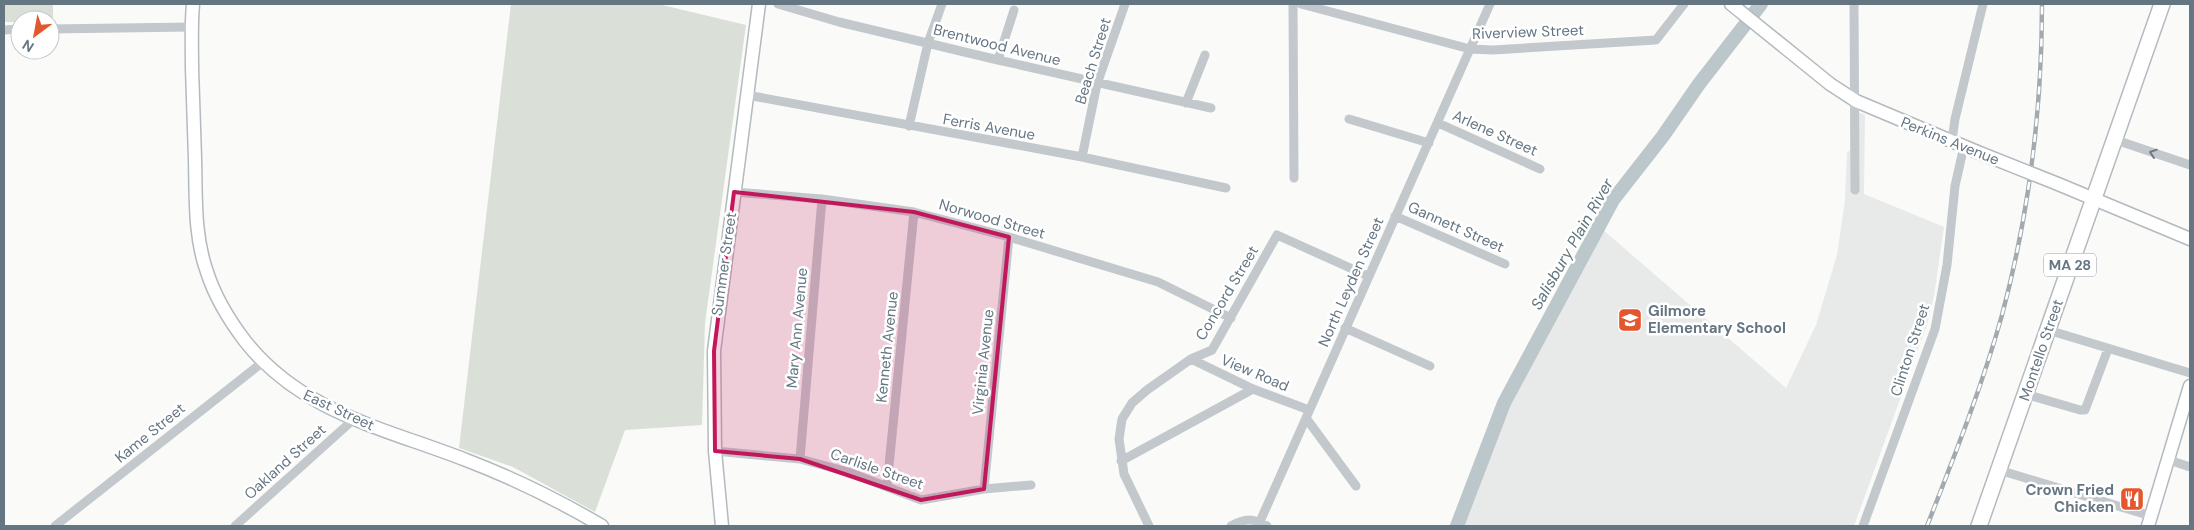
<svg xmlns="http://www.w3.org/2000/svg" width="2194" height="530" font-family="'DM Sans',sans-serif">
<rect width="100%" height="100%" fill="#fafaf8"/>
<path fill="#e8e9e9" d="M 1850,109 L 1865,115 L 1864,194 L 1944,227 L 1934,296 L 1927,325 L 1854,526 L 1458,526 L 1495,431 L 1506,408 L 1602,229 L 1786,388 L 1816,325 L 1837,255 L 1845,200 L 1847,152 L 1850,151 Z"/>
<path fill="#dadfd7" d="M 4,4 L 53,4 L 53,21 L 20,20 L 20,22 L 4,22 Z
M 511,4 L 658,4 L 746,25 L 705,323 L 702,425 L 625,430 L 595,512 L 513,467 L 459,448 Z"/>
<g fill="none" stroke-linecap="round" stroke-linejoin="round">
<path stroke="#bbc7cb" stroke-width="14" d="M 1457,526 L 1504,403 L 1613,200 L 1663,136 L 1699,84 L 1761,4"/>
<defs>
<path id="secondary" d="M 193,4 C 191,26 192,46 192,68 C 193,98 194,129 195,159 C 196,197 194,236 207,272 C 215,297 229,320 245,341 C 302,413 384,428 466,460 C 513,478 558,500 602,526
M 1731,4 L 1830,84 L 1856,101 L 1975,151
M 2058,184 L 2190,239
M 722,526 L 715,451 L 714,351 L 759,4
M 2148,526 L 2190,386"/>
<path id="primary" d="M 1979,526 L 2162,4"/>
</defs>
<use href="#secondary" stroke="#b3babf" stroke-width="15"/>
<use href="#primary" stroke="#b5babe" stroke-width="18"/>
<path stroke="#c3c8cc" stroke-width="9" d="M 778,4 L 839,22 L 998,60 L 1211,108
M 1293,4 L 1294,178
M 1301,4 L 1470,49 L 1493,50 L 1656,40 L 1684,4
M 1854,4 L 1855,190
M 50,29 L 191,27
M 4,30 L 20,29
M 998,60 L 1014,10
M 747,95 L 1082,157 L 1226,188
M 1186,103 L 1205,55
M 1349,119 L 1429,143
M 1438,123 L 1540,169
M 909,126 L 928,43 L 942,4
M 2116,140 L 2190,165
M 1952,141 L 1955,119 L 1983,4
M 1082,157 L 1097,84 L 1125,4
M 734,192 L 822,199 L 914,212 L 1009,237 L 1158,282 L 1231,318
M 1395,216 L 1505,264
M 1345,328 L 1430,366
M 2048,330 L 2190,373
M 1191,359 L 1253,389 L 1309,410
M 2025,394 L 2080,410 L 2085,410 L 2108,349
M 1306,418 L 1356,486
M 715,451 L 800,459 L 848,472 L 921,500 L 984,489 L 1031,485
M 800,459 L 822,199
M 2169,460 L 2190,467
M 1121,461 L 1253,389
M 1999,470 L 2151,516
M 887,486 L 914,212
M 984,489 L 1009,237
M 55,526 L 263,362
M 235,526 L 354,419
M 1149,526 L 1124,474 L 1119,439 L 1122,419 L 1132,403 L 1147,390 L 1191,359 L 1212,350 L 1277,235 L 1368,276
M 1231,526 C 1245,518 1253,518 1267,526
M 1258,526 L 1490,4
M 1863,526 L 1935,329 L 1947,265 L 1955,186 L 1964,146"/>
<use href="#secondary" stroke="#fff" stroke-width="12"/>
<use href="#primary" stroke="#fff" stroke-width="15"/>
<defs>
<path id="rail" d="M 1927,526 C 1954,457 1982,387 2002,315 C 2029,214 2042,108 2042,4"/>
</defs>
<use href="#rail" stroke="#a2aab0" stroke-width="4.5"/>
<use href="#rail" stroke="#fff" stroke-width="2.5" stroke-dasharray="8" stroke-linecap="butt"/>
<defs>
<path id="secondary-bridge" d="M 1975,151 L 2058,184"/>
</defs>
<use href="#secondary-bridge" stroke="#b3babf" stroke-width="15" stroke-linecap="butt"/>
<use href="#secondary-bridge" stroke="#fff" stroke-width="12"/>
</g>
<defs><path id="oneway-chevron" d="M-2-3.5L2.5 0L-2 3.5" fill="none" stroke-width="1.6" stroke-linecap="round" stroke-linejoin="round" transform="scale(1.25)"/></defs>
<use stroke="#6a7a87" href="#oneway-chevron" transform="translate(2153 153) rotate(-161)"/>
<path fill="#c2185b" fill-opacity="0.2" stroke="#c2185b" stroke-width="4" stroke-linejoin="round" d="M 734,192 L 914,212 L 1009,237 L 984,489 L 921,500 L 800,459 L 715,451 L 714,351 Z"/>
<defs>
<symbol id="school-square" viewBox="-11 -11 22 22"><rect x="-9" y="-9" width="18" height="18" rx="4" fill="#e4572e" stroke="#fff"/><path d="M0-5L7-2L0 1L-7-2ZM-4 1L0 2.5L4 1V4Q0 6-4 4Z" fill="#fff"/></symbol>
<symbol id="restaurant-square" viewBox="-11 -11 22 22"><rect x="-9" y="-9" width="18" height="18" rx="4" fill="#e4572e" stroke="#fff"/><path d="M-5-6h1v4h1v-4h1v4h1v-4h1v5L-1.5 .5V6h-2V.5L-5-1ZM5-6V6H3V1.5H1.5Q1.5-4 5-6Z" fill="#fff"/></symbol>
</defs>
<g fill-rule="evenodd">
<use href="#school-square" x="1616" y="306" width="28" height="28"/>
<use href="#restaurant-square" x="2118" y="485" width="28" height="28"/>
</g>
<g text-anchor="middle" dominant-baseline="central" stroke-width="5" stroke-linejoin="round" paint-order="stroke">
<rect fill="#fff" stroke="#939fa8" stroke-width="1" x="2044" y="253.5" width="52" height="23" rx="4"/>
<g font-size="14" font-weight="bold" fill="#657683">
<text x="2070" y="265">MA 28</text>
</g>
<g font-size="15" fill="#657683" stroke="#fff">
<text transform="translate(1528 32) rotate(-2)">Riverview Street</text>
<text transform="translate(997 45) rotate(14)">Brentwood Avenue</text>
<text transform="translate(1093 61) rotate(-73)">Beach Street</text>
<text transform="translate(989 127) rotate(10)">Ferris Avenue</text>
<text transform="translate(1495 133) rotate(24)">Arlene Street</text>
<text transform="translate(1950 141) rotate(22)">Perkins Avenue</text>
<text transform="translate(992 219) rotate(16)">Norwood Street</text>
<text transform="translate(1456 227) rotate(24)">Gannett Street</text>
<text transform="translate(724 264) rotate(-82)">Summer Street</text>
<text transform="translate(1351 282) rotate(-66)">North Leyden Street</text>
<text transform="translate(1227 293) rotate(-59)">Concord Street</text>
<text transform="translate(797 328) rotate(-85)">Mary Ann Avenue</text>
<text transform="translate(887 347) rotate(-84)">Kenneth Avenue</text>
<text transform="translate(1910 350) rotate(-72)">Clinton Street</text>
<text transform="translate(2041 350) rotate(-71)">Montello Street</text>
<text transform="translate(983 362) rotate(-84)">Virginia Avenue</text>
<text transform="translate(1255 373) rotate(23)">View Road</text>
<text transform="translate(339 410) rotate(25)">East Street</text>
<text transform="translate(150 433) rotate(-39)">Kame Street</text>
<text transform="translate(285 462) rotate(-42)">Oakland Street</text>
<text transform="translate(877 469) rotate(19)">Carlisle Street</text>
</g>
<g font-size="15" font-weight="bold" fill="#657683" stroke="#fff" text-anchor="start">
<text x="1648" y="311">Gilmore<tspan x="1648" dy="17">Elementary School</tspan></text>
<text x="2114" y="490" text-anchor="end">Crown Fried<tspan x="2114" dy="17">Chicken</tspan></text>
</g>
<g font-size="16" font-style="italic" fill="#60757c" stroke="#fff">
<text transform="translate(1572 244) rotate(-60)">Salisbury Plain River</text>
</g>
</g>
<rect width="2194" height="530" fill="none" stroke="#657683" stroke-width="10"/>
<g transform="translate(35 35) rotate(212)"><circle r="24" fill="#ffffff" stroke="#c1c8cd"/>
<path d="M0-4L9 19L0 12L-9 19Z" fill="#e4572e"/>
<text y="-8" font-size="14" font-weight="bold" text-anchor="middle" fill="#657683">N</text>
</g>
</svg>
